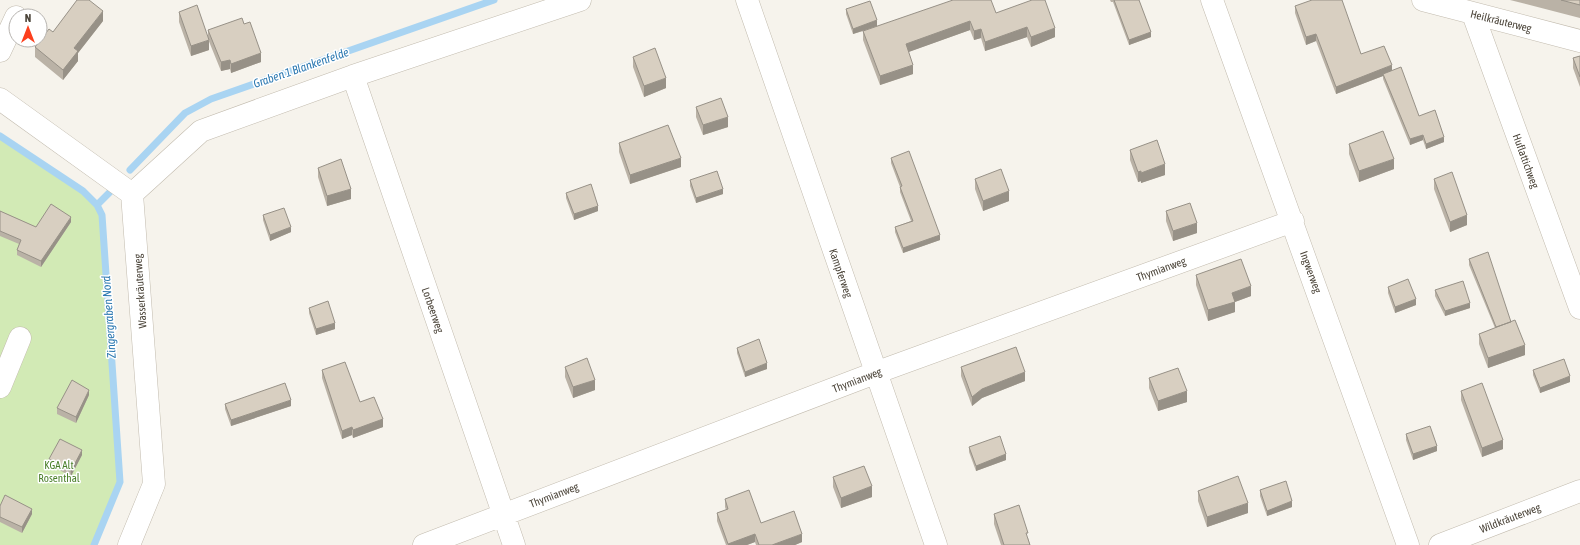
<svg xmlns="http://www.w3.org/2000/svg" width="1580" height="545" font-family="'Asap Condensed',sans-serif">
<rect width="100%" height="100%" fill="#f6f3ec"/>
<path fill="#d2eab5" d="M 0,136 L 83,191 L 97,205 L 102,215 L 120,482 L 94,545 L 0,545 Z"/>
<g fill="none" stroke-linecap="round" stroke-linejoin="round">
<path stroke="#a9d4f2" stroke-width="7" d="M 0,136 L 83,191 L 97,205 L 102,215 L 120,482 L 94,545
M 130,170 L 185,113 L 211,99 L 494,0
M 97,205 L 110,192"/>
<defs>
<path id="minor" d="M 747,0 L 936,545
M 1212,0 L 1408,545
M 1423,0 L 1580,41
M 1473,14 L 1580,308
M 0,51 L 16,17
M 353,76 L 514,545
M 0,99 L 132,194 L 154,484 L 129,545
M 132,194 L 201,131 L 353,76 L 580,0
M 0,387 L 20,338
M 424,545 L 875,373 L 1293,221
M 1440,545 L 1580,491"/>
</defs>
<use href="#minor" stroke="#c2bbae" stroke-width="23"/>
<use href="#minor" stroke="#fff" stroke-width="22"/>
</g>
<path fill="#bab2a6" d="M 1110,0 L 1139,0 L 1151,37 L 1129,45 L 1113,2 L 1111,2 Z
M 1510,0 L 1580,0 L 1580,18 Z
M 1295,6 L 1361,54 L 1392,71 L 1419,116 L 1444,142 L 1426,149 L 1423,140 L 1410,145 L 1383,79 L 1383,76 L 1336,94 L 1316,41 L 1306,45 L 1295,13 Z
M 846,9 L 877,26 L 996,13 L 1055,37 L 1031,47 L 1027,37 L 985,51 L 981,38 L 974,40 L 970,30 L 908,52 L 913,74 L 880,85 L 863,40 L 863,31 L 853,34 L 846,14 Z
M 179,12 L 209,50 L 191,56 L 179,22 Z
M 103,21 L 78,53 L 78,61 L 63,80 L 35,57 L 35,47 L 53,32 Z
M 244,24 L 261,62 L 231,73 L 230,69 L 221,71 L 208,39 L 208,30 Z
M 1580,56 L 1580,87 L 1573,68 L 1573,58 Z
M 633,57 L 666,88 L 644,97 L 633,67 Z
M 696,107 L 728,127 L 703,135 L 696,117 Z
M 619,143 L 681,167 L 630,184 L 619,152 Z
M 1349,144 L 1394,169 L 1359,182 L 1349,154 Z
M 1130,150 L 1165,175 L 1141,183 L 1141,181 L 1138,182 L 1130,160 Z
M 891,158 L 940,240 L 903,253 L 895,232 L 895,227 L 911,221 L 900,192 L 900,187 L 891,163 Z
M 318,168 L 351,199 L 327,206 L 318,177 Z
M 975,179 L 1009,201 L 983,211 L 975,189 Z
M 1434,179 L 1467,225 L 1450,232 L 1434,189 Z
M 690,180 L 723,194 L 696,203 L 690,186 Z
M 566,193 L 598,211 L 574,220 L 566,198 Z
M 0,211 L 36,227 L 71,222 L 41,267 L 17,255 L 17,250 L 19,244 L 0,236 Z
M 1166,211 L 1197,233 L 1173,241 L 1166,221 Z
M 263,215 L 291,232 L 270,241 L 263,220 Z
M 1469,259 L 1511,322 L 1525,355 L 1488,368 L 1479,344 L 1479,334 L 1495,328 L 1469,265 Z
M 1196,275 L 1251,296 L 1235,302 L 1235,312 L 1208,321 L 1196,285 Z
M 1388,287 L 1416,305 L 1395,313 L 1388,293 Z
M 1435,290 L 1470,308 L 1445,316 L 1435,296 Z
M 309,308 L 335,329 L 316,335 L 309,313 Z
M 737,348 L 767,369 L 745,377 L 737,353 Z
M 565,367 L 595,390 L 573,398 L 565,377 Z
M 961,367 L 1025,381 L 982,398 L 972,406 L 961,376 Z
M 322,370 L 360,402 L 383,427 L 353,438 L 352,435 L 342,439 L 322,378 Z
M 1533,370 L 1570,382 L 1540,393 L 1533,375 Z
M 1149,378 L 1187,402 L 1158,411 L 1149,388 Z
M 1461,391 L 1503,449 L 1482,457 L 1461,400 Z
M 89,395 L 76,423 L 57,414 L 57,408 Z
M 225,404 L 291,406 L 231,426 L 225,409 Z
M 1406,434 L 1437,451 L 1413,460 L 1406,440 Z
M 969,447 L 1006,460 L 976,471 L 969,452 Z
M 82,455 L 71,476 L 49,465 L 49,459 Z
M 833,477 L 872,497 L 841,508 L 833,487 Z
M 1260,490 L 1292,507 L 1267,516 L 1260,496 Z
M 1198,491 L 1248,513 L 1207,527 L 1198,501 Z
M 725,499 L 761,523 L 802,542 L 795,545 L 756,545 L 755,542 L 747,545 L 726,545 L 717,521 L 717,513 L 726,510 L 725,507 Z
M 0,506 L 32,514 L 22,533 L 0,522 Z
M 994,514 L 1028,538 L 1030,545 L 1001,545 L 994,524 Z"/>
<path fill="#979187" d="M 103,11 L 103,21 L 78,53 L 78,61 L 63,80 L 63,70 L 74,48 Z
M 877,20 L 877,26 L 853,34 L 853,29 Z
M 970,21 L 970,30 L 906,53 L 906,44 Z
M 1027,27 L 1027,37 L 985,51 L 985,42 Z
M 1055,28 L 1055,37 L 1031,47 L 1031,37 Z
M 981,29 L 981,38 L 974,40 L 974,31 Z
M 1151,32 L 1151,37 L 1129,45 L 1129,40 Z
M 1316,34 L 1316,41 L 1306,45 L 1306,37 Z
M 209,40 L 209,50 L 191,56 L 191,46 Z
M 261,53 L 261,62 L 231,73 L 231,64 Z
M 230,60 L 230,69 L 221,71 L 221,62 Z
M 913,65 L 913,74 L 880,85 L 880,76 Z
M 1392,65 L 1392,72 L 1383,74 L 1383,76 L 1336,94 L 1336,87 Z
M 666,78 L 666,88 L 644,97 L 644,86 Z
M 728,117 L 728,127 L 703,135 L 703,125 Z
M 1423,135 L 1423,140 L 1410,145 L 1410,139 Z
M 1444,137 L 1444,142 L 1426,149 L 1426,144 Z
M 681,158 L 681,167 L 630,184 L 630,175 Z
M 1394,159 L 1394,169 L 1359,182 L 1359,171 Z
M 1165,164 L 1165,175 L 1141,183 L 1141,173 Z
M 1141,171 L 1141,181 L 1138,182 L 1138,172 Z
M 351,189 L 351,199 L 327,206 L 327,196 Z
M 723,189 L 723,194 L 696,203 L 696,198 Z
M 1009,191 L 1009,201 L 983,211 L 983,201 Z
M 598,206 L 598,211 L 574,220 L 574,214 Z
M 1467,215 L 1467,225 L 1450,232 L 1450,222 Z
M 71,217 L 71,222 L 41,267 L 41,261 Z
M 1197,223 L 1197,233 L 1173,241 L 1173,231 Z
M 291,227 L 291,232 L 270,241 L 270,235 Z
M 940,235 L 940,240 L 903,253 L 903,248 Z
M 1251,286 L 1251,296 L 1232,303 L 1235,302 L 1235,312 L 1208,321 L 1208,310 L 1232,293 Z
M 1416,299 L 1416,305 L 1395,313 L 1395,307 Z
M 1470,303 L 1470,308 L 1445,316 L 1445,311 Z
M 335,323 L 335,329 L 316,335 L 316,329 Z
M 1525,345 L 1525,355 L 1488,368 L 1488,358 Z
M 767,363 L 767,369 L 745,377 L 745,372 Z
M 1025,372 L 1025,381 L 982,398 L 972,406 L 972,397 L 982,389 Z
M 1570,376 L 1570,382 L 1540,393 L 1540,388 Z
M 595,380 L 595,390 L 573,398 L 573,387 Z
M 89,390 L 89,395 L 76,423 L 76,417 Z
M 1187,391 L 1187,402 L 1158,411 L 1158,401 Z
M 291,400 L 291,406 L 231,426 L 231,420 Z
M 383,419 L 383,427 L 353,438 L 353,430 Z
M 352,427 L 352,435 L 342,439 L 342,431 Z
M 1503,440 L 1503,449 L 1482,457 L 1482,448 Z
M 1437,446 L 1437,451 L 1413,460 L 1413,454 Z
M 82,450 L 82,455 L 71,476 L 71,471 Z
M 1006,454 L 1006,460 L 976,471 L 976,466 Z
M 872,486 L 872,497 L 841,508 L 841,498 Z
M 1292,501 L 1292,507 L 1267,516 L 1267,511 Z
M 1248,503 L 1248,513 L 1207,527 L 1207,517 Z
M 32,509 L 32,514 L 22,533 L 22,527 Z
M 755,534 L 755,542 L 747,545 L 728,545 L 728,544 Z
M 802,534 L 802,542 L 795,545 L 772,545 Z"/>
<path fill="#d8cfc1" stroke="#979187" d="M 77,0 L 89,0 L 103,11 L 74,48 L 78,51 L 63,70 L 35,47 L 49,29 L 53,32 Z
M 953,0 L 991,0 L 996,13 L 1032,0 L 1045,0 L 1055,28 L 1031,37 L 1027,27 L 985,42 L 981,29 L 974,31 L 970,21 L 906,44 L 913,65 L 880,76 L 863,31 Z
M 1114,0 L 1139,0 L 1151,32 L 1129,40 Z
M 1312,0 L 1342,0 L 1361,54 L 1384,46 L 1392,65 L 1336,87 L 1316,34 L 1306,37 L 1295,6 Z
M 1561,0 L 1580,0 L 1580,5 Z
M 870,1 L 877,20 L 853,29 L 846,9 Z
M 197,5 L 209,40 L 191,46 L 179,12 Z
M 242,18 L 244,24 L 250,22 L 261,53 L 231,64 L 230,60 L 221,62 L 208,30 Z
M 655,48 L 666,78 L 644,86 L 633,57 Z
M 1580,56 L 1580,77 L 1573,58 Z
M 1401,67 L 1419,116 L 1435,110 L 1444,137 L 1426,144 L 1423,135 L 1410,139 L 1383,74 Z
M 721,98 L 728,117 L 703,125 L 696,107 Z
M 668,125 L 681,158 L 630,175 L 619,143 Z
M 1383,131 L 1394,159 L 1359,171 L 1349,144 Z
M 1157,140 L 1165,164 L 1141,173 L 1141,171 L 1138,172 L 1130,150 Z
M 909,151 L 940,235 L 903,248 L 895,227 L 913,221 L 900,187 L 902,186 L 891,158 Z
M 341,159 L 351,189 L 327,196 L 318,168 Z
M 1001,169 L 1009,191 L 983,201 L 975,179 Z
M 717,171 L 723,189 L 696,198 L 690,180 Z
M 1452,172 L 1467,215 L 1450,222 L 1434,179 Z
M 591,184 L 598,206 L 574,214 L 566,193 Z
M 1190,203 L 1197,223 L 1173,231 L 1166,211 Z
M 51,204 L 71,217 L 41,261 L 17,250 L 21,240 L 0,231 L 0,211 L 36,227 Z
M 284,208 L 291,227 L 270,235 L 263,215 Z
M 1488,252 L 1511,322 L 1496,327 L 1469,259 Z
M 1241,259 L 1251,286 L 1232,293 L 1235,302 L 1208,310 L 1196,275 Z
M 1408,279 L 1416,299 L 1395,307 L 1388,287 Z
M 1463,281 L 1470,303 L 1445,311 L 1435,290 Z
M 328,301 L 335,323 L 316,329 L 309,308 Z
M 1515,320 L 1525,345 L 1488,358 L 1479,334 Z
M 759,339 L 767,363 L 745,372 L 737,348 Z
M 1016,347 L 1025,372 L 982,389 L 972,397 L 961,367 Z
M 587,358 L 595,380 L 573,387 L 565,367 Z
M 1564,359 L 1570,376 L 1540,388 L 1533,370 Z
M 345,362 L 360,402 L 374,397 L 383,419 L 353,430 L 352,427 L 342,431 L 322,370 Z
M 1178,368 L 1187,391 L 1158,401 L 1149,378 Z
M 72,380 L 89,390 L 76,417 L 57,408 Z
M 285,383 L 291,400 L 231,420 L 225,404 Z
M 1482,383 L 1503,440 L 1482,448 L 1461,391 Z
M 1430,426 L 1437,446 L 1413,454 L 1406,434 Z
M 1000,436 L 1006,454 L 976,466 L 969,447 Z
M 60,439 L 82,450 L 71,471 L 49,459 Z
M 864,466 L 872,486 L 841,498 L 833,477 Z
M 1238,476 L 1248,503 L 1207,517 L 1198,491 Z
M 1286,481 L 1292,501 L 1267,511 L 1260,490 Z
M 749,490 L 761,523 L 794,511 L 802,534 L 772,545 L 759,545 L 755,534 L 728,544 L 717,513 L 728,509 L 725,499 Z
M 5,495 L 32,509 L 22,527 L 0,517 L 0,506 Z
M 1019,505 L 1028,533 L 1026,533 L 1030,545 L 1004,545 L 994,514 Z"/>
<g text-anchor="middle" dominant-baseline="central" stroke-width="3" stroke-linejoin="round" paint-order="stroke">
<g font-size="11" fill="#4b4439" stroke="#fff">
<text transform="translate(1501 21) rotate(14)">Heilkräuterweg</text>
<text transform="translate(1526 161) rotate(70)">Huflattichweg</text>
<text transform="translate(1161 269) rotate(-20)">Thymianweg</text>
<text transform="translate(1311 272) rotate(70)">Ingwerweg</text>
<text transform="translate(841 273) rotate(71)">Kampferweg</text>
<text transform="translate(140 291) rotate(-94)">Wasserkräuterweg</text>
<text transform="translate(433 310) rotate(71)">Lorbeerweg</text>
<text transform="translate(857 380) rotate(-21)">Thymianweg</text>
<text transform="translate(554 495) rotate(-21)">Thymianweg</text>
<text transform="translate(1510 518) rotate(-21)">Wildkräuterweg</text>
</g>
<g font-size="11" fill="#4a7f2a" stroke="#fff">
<text x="59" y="465">KGA Alt<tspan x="59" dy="13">Rosenthal</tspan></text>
</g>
<g font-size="12" font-style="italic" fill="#2e7ab2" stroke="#fff">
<text transform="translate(301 68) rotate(-19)">Graben 1 Blankenfelde</text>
<text transform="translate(109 317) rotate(-94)">Zingergraben Nord</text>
</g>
</g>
<g transform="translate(28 28)"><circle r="19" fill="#ffffff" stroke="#b7b4b0"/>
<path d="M0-3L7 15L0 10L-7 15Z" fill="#fc3f1d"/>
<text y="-6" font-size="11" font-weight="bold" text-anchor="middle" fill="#4b4439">N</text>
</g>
</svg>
